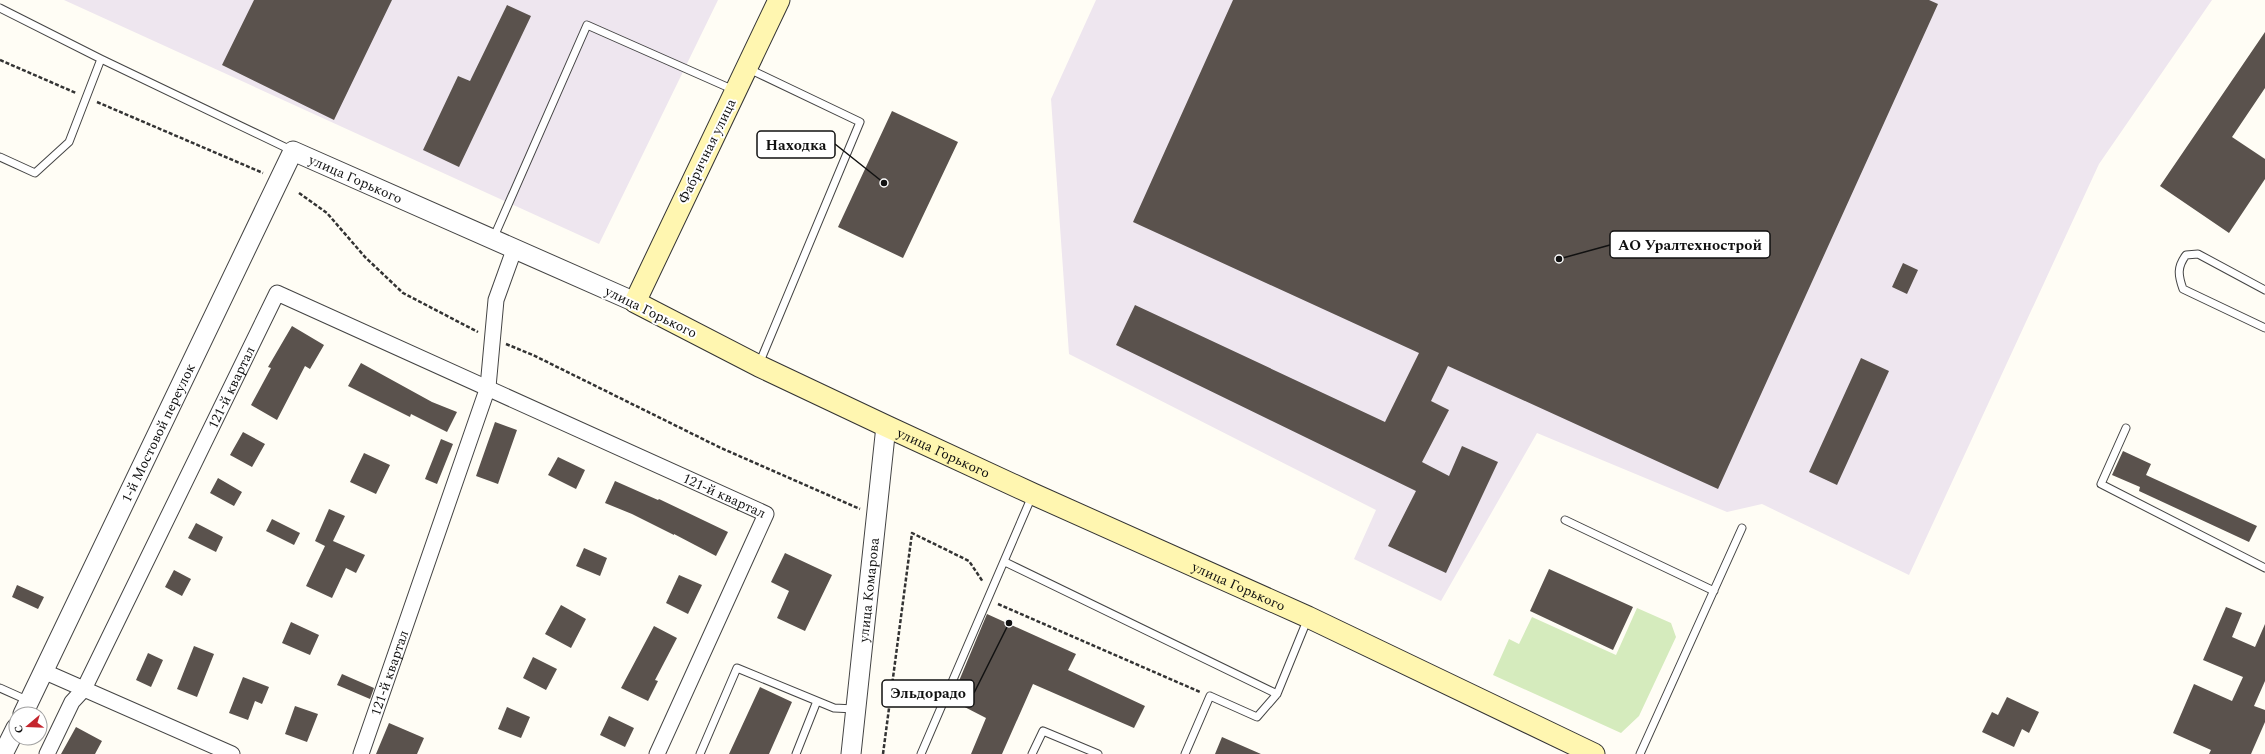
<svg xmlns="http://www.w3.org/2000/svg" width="2265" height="754" font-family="Spectral,serif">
<rect width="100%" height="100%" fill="#fffdf5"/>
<path fill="#eee6ef" d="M 64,0 L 718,0 L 599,244 Z
M 1096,0 L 2212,0 L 2099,164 L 1909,575 L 1762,504 L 1727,512 L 1537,433 L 1441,601 L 1354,559 L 1376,510 L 1069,354 L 1051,99 Z"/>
<path fill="#d5ebbd" d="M 1637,608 L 1671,623 L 1676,637 L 1639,716 L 1621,733 L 1493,675 L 1509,639 L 1519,644 L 1532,617 L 1616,655 Z"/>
<path fill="#5a524d" d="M 254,0 L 392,0 L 334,120 L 222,65 Z
M 1233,0 L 1929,0 L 1938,4 L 1718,489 L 1448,366 L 1431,401 L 1449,410 L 1422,462 L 1449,476 L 1462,446 L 1498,462 L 1446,573 L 1388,546 L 1416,491 L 1116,345 L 1135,305 L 1385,422 L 1419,353 L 1133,222 Z
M 507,5 L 531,16 L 459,167 L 423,150 L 458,76 L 470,81 Z
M 2265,32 L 2265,88 L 2232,137 L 2265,159 L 2265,179 L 2229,233 L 2160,186 Z
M 892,111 L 958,142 L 903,258 L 838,227 Z
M 1903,263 L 1918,270 L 1907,294 L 1892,287 Z
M 292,326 L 324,345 L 310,369 L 305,366 L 277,420 L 251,405 L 271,368 L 268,367 Z
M 1861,358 L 1889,371 L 1837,485 L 1809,472 Z
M 361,363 L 432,402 L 457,412 L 447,432 L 411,414 L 410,417 L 348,386 Z
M 495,422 L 517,430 L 498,484 L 476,476 Z
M 243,432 L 265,444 L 252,467 L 230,455 Z
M 441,439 L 453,444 L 437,484 L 425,479 Z
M 2123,451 L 2151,464 L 2146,475 L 2257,526 L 2249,542 L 2139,491 L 2140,487 L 2112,475 Z
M 364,453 L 390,465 L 376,494 L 350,482 Z
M 558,457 L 585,470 L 576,489 L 548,475 Z
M 218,478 L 242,492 L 234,506 L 210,493 Z
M 615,481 L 658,500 L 659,499 L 728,532 L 716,556 L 674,534 L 674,535 L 632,514 L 605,503 Z
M 329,509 L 345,516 L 333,541 L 365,555 L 356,573 L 346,568 L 332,598 L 306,586 L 325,546 L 315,541 Z
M 272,519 L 300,533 L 294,545 L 266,531 Z
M 196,523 L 223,537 L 216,552 L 188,538 Z
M 584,548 L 607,558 L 600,576 L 576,566 Z
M 785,553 L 832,575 L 805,631 L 777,618 L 789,591 L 771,582 Z
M 1549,569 L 1633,607 L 1613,650 L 1530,611 Z
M 174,570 L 191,579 L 182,596 L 165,587 Z
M 679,575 L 702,585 L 688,614 L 666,603 Z
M 17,585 L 44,597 L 38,609 L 12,597 Z
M 561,605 L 586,619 L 571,648 L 545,634 Z
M 2226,607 L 2242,613 L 2232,637 L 2255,647 L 2265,624 L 2265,681 L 2254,706 L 2265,710 L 2265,722 L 2251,754 L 2209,754 L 2211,750 L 2173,733 L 2194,684 L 2232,701 L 2243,677 L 2203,660 Z
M 987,614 L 1076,654 L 1068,670 L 1145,706 L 1134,728 L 1033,684 L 1002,754 L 971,754 L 986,718 L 951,700 Z
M 291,622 L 319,635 L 310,655 L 282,643 Z
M 654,626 L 677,638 L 655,680 L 658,681 L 648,701 L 621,688 Z
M 194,646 L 214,654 L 197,697 L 177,689 Z
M 148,653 L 163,660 L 151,687 L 136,680 Z
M 533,657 L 557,669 L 546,690 L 523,678 Z
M 342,674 L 374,688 L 370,699 L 337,685 Z
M 243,677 L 269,687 L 262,704 L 255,701 L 248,720 L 229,713 Z
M 760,687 L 792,702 L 769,754 L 729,754 Z
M 2007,697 L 2039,712 L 2029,733 L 2022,729 L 2014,747 L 1982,732 L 1992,712 L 1998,715 Z
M 295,706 L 318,714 L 307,742 L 285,734 Z
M 507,707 L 530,717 L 521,738 L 498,729 Z
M 609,716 L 634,728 L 625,747 L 600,735 Z
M 389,723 L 424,738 L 417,754 L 376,754 Z
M 76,727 L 102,741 L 95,754 L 61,754 Z
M 1222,737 L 1261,754 L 1215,754 Z"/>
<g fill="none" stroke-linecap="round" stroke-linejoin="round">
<defs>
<path id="service" d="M 0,8 L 101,59 L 293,151
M 749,69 L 860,122 L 759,364
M 0,157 L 35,173 L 69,142 L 101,59
M 493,239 L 587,25 L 734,90
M 2265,290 L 2198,254 L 2186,255 C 2177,267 2178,275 2183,289 L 2265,328
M 2126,428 L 2101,484 L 2265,568
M 1565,520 L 1714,591
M 1005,562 L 1277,694
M 0,688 L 29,701
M 700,754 L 737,668 L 834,708 L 855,709
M 796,754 L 817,701
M 921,754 L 1032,496
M 1032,754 L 1043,731 L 1098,754
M 1185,754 L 1210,696 L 1257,717 L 1277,694 L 1308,618
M 1640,754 L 1742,528"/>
<g id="minor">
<path d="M 43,671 L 232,754"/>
<path id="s1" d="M 47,754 L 72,702 L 84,689 L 277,293 L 766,514 L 657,754"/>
<path id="s2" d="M 361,754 L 488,387 L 496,300 L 514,250"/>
</g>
<g id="tertiary">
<path id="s3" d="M 23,714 L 293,151 L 635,302"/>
<path d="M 3,754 L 16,728"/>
<path id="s4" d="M 851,754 L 886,426"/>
</g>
<g id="secondary">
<path id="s5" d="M 779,0 L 635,302 L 759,366 L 886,426 L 1033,494 L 1308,617 L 1594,754"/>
</g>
</defs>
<use href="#service" stroke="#444" stroke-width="9"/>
<use href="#minor" stroke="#444" stroke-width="17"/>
<use href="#tertiary" stroke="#444" stroke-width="21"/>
<use href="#secondary" stroke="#333" stroke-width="23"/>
<path stroke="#333" stroke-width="2.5" stroke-dasharray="4 2" stroke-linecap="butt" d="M 0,60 L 76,93
M 97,102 L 263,173
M 299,193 L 327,213 L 365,257 L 403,293 L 478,332
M 506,344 L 533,355 L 721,448 L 860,509
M 998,604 L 1200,692
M 883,754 L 912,533 L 969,561 L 983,582"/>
<use href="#service" stroke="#fff" stroke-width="7"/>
<use href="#minor" stroke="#fff" stroke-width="15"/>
<use href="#tertiary" stroke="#fff" stroke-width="19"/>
<use href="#secondary" stroke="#fff6b0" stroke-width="21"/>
</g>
<g text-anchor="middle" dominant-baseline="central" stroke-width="4" stroke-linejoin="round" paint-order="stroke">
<g font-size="14" fill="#111" stroke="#fff">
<text transform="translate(707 151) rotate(-64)">Фабричная улица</text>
<text stroke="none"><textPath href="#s3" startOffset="693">улица Горького</textPath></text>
<text transform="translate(651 312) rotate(26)">улица Горького</text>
<text stroke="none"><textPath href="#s1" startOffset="411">121-й квартал</textPath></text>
<text stroke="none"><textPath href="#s3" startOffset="312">1-й Мостовой переулок</textPath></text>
<text stroke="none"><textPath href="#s5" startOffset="678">улица Горького</textPath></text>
<text stroke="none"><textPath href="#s1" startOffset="1007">121-й квартал</textPath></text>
<text stroke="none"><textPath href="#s5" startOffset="1002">улица Горького</textPath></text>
<text stroke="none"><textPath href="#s4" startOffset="165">улица Комарова</textPath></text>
<text stroke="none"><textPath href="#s2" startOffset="86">121-й квартал</textPath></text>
</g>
</g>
<path fill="none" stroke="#111" stroke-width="1.5" d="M884 183L835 144M1559 259L1610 245M1009 623L974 693"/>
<g fill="#111" stroke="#fff" stroke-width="1.5">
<circle cx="884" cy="183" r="4"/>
<circle cx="1559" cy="259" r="4"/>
<circle cx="1009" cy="623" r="4"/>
</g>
<g fill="#fff" stroke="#111" stroke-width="1.5">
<rect x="757" y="131" width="78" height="27" rx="4"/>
<rect x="1610" y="231" width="160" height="27" rx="4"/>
<rect x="882" y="680" width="92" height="27" rx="4"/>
</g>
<g font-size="15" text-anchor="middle" font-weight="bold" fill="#111">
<text x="796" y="150">Находка</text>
<text x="1690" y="250">АО Уралтехнострой</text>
<text x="928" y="698">Эльдорадо</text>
</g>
<g transform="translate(28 726) rotate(251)"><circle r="19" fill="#ffffff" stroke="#a0a0a0"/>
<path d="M0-3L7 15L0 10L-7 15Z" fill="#c4262e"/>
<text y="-6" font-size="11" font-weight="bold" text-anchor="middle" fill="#111111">С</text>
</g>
</svg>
